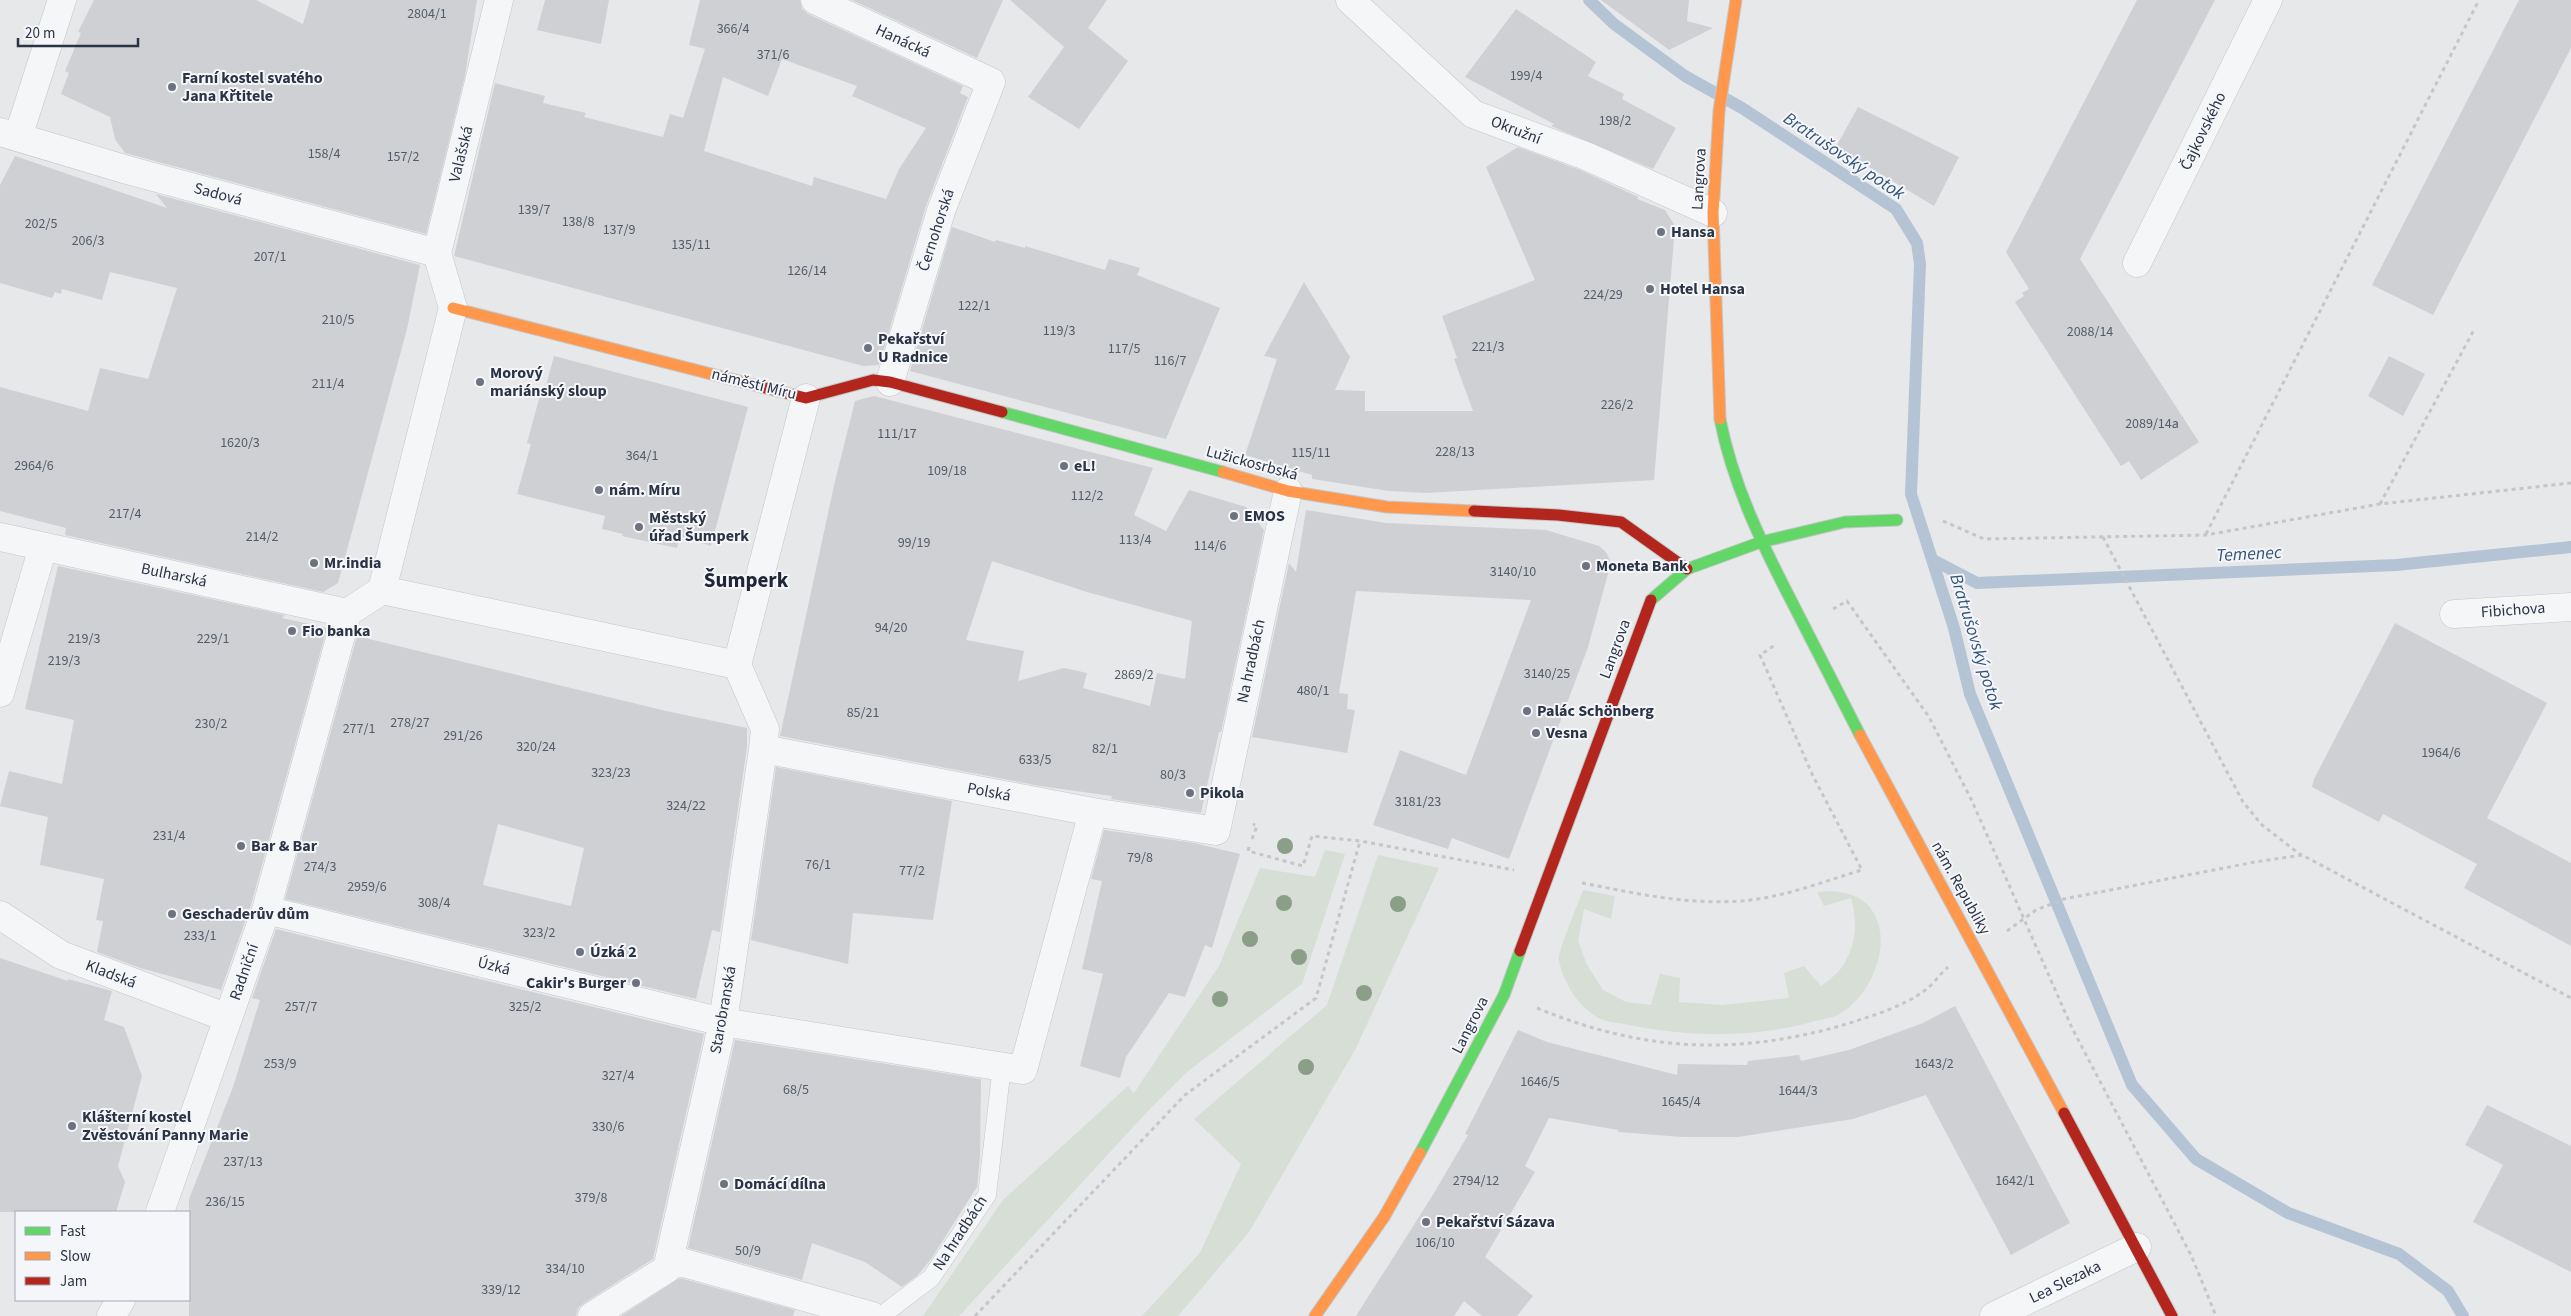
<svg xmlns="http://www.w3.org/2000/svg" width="2571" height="1316" font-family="'Source Sans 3',sans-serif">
<rect width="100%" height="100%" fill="#e6e8ea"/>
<path fill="#d6ded6" d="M 1325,850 L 1345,854 L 1302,984 L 1187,1072 L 1147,1112 L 959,1316 L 923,1316 L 1003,1200 L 1128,1086 L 1134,1093 L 1219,966 L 1260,868 L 1315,877 Z
M 1378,855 L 1439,868 L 1356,1048 L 1249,1232 L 1178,1316 L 1142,1316 L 1200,1253 L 1241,1164 L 1194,1119 L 1327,1005 Z
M 1583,890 L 1615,896 L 1611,919 L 1584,909 L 1578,941 L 1587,965 L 1603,990 L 1626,1002 L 1651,1005 L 1660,974 L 1680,978 L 1679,1002 L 1722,1005 L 1789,998 L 1784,973 L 1804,966 L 1821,986 C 1828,981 1837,974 1842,967 C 1856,946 1858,922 1851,898 L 1824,906 L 1817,892 C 1903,882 1893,980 1840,1014 C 1834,1018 1823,1019 1815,1021 C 1753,1039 1687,1037 1624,1024 C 1617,1023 1606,1022 1599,1018 C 1578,1007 1564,983 1559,961 C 1557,952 1579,902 1583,890 Z"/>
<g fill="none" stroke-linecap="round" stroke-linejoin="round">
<path stroke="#b4c4d5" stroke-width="12" d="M 1589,0 L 1614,24 L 1685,76 L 1742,108 L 1896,209 L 1917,243 L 1920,264 L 1911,494 L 1954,628 L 1970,694 L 2132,1085 L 2196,1159 L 2288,1213 L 2399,1254 L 2448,1291 L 2463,1316
M 1933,560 L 1977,583 L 2396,565 L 2571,547"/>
</g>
<path fill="#ced0d3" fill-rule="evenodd" d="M 94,0 L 256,0 L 303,24 L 310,0 L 477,0 L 465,75 L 426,234 L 125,153 L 115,139 L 110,117 L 61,94 L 69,73 L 65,71 L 81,33 L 78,32 Z
M 545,0 L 609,0 L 601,44 L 537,30 Z
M 700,0 L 800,0 L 802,9 L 808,14 L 963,86 L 960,93 L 968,97 L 926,206 L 879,365 L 863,366 L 454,256 L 495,83 L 545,96 L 543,103 L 586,113 L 584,117 L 663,137 L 670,114 L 683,118 L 705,49 L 689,45 ZM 782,59 L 857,86 L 852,96 L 926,128 L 899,169 L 886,199 L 814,177 L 812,186 L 704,151 L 723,77 L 768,96 Z
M 852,0 L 1003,0 L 977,58 Z
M 1010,0 L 1107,0 L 1088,28 L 1128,61 L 1079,129 L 1028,97 L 1064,47 Z
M 1601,0 L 1689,0 L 1687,21 L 1713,28 L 1669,50 Z
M 2137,0 L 2215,0 L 2080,259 L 2199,442 L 2141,480 L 2129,461 L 2121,466 L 2015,302 L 2024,296 L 2022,293 L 2029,289 L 2006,252 Z
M 2519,0 L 2571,0 L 2571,48 L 2433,315 L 2372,285 Z
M 1516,9 L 1596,62 L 1588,76 L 1624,94 L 1622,99 L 1676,128 L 1653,169 L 1551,126 L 1554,124 L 1465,77 Z
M 1858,107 L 1959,157 L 1934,206 L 1836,147 Z
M 1518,147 L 1580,170 L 1638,197 L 1637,199 L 1665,210 L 1675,226 L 1654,480 L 1426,493 L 1389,491 L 1312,479 L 1312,475 L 1245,455 L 1277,359 L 1264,356 L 1304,282 L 1350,357 L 1335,390 L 1365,391 L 1365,411 L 1473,411 L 1454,359 L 1457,358 L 1442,316 L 1535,280 L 1486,167 Z
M 15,156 L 167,208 L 156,194 L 420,265 L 407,329 L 338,583 L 323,592 L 65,535 L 66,528 L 0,511 L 0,387 L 88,411 L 100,368 L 148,379 L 177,288 L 110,272 L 102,300 L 62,289 L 61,294 L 55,292 L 52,298 L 0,283 L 0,185 Z
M 952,227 L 995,242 L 996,240 L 1025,248 L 1025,246 L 1105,270 L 1109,259 L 1140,268 L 1137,275 L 1220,308 L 1166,439 L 910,371 Z
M 554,356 L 748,407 L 711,546 L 680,536 L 677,548 L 622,536 L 623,534 L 602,529 L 605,516 L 517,494 L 531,444 L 527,443 L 542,388 L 545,389 Z
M 2389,356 L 2425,374 L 2403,416 L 2368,396 Z
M 874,396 L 1153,468 L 1134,515 L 1166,531 L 1189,490 L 1246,507 L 1264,530 L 1221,732 L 1219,732 L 1201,813 L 1111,799 L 1112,796 L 1040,786 L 780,736 L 835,481 L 855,401 ZM 992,561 L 1087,592 L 1192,621 L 1185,679 L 1157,673 L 1150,706 L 1083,688 L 1087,673 L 1064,668 L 1018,681 L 1024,651 L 966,640 Z
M 1306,510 L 1386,523 L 1546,530 L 1599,546 L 1606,552 L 1610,560 L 1609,570 L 1588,647 L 1509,859 L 1452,838 L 1448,849 L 1373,825 L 1400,750 L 1466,775 L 1531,600 L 1356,591 L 1339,693 L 1348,694 L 1347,709 L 1355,710 L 1347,753 L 1252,737 L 1289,563 L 1296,572 Z
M 58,566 L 285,615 L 282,618 L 327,628 L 251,905 L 221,990 L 140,968 L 97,952 L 103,921 L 96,920 L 104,879 L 40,865 L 48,817 L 0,806 L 9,771 L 62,784 L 74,720 L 25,709 Z
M 2395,623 L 2547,703 L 2487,818 L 2571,863 L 2571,946 L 2464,888 L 2477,864 L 2383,814 L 2379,822 L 2312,787 L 2314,779 Z
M 357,636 L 666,711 L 747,728 L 747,747 L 720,932 L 712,930 L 696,999 L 285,899 ZM 498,824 L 584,848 L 571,906 L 483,885 Z
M 776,767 L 952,801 L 933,920 L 853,913 L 848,964 L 751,940 Z
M 1104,830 L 1194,843 L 1240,854 L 1212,948 L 1205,945 L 1185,997 L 1169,993 L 1126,1057 L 1120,1078 L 1080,1066 L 1103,974 L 1082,969 L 1102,881 L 1091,879 Z
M 276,929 L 704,1034 L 653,1259 L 584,1303 L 578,1308 L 576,1316 L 189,1316 L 189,1199 L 233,1087 L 260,1000 L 252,998 Z
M 0,958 L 68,981 L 68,979 L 112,991 L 104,1020 L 124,1027 L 142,1076 L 118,1166 L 125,1182 L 116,1212 L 0,1212 Z
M 1955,1006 L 2070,1223 L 2011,1255 L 1926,1095 L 1853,1119 L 1738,1137 L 1683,1137 L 1618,1132 L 1618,1130 L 1549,1118 L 1525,1166 L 1535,1172 L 1485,1257 L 1533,1296 L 1517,1316 L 1482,1316 L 1464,1301 L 1454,1316 L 1356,1316 L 1431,1198 L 1468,1135 L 1465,1134 L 1518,1030 L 1547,1042 L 1677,1075 L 1678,1064 L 1747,1065 L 1748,1061 L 1799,1055 L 1801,1061 L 1849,1050 L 1923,1023 Z
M 735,1040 L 981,1079 L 980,1157 L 977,1187 L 931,1259 L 918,1275 L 902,1287 L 865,1262 L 812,1243 L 802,1280 L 688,1248 Z
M 2487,1105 L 2571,1146 L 2571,1272 L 2473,1222 L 2503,1165 L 2465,1145 Z
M 680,1278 L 795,1310 L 793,1316 L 621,1316 Z"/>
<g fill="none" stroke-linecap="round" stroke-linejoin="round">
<defs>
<path id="lane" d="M 881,1316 L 931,1278 L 987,1195 L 1002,1066"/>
<path id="street" d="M 815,0 L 991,82 L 941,211 L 890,382
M 1350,0 L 1473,114 L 1586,156 L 1713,213
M 0,132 L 131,171 L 437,253
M 18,137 L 62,0
M 2137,263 L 2268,0
M 0,537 L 347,613
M 382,590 L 737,665 L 806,398
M 347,613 L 382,590 L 453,308 L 437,253 L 499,0
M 2454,614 L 2571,607
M 0,693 L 43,547
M 763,749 L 1093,812 L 1216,831 L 1288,491
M 266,910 L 723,1022 L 1023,1070 L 1093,812
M 0,915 L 61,955 L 228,1018
M 160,1212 L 266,910 L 347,613
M 670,1259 L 872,1316
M 111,1316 L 121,1300
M 592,1316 L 667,1269 L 723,1022 L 763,749 L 765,729 L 737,665
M 1994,1316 L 2137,1247"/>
<path id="fast" d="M 1002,412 L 1223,472
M 1720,419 C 1733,486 1763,546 1794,606 C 1816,649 1838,692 1860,735
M 1651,600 L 1687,569 L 1761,542 L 1845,522 L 1897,520
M 1420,1153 L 1504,995 L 1520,951"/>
<path id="slow" d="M 453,308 L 762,387
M 1720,419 L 1713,213 L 1719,111 L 1736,0
M 1223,472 L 1288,491 L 1387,507 L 1474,511
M 1860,735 L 2064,1113
M 1315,1316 L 1384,1217 L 1420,1153"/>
<path id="jam" d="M 762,387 L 806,398 L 873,380 L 890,382 L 1002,412
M 1474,511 L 1558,515 L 1621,522 L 1687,569
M 1520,951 L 1651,600
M 2064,1113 L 2172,1316"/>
</defs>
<use href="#lane" stroke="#c4c6c8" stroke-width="19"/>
<use href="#street" stroke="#c4c6c8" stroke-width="29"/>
<use href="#fast" stroke="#c4c6c8" stroke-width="13"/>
<use href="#slow" stroke="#c4c6c8" stroke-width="13"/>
<use href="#jam" stroke="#c4c6c8" stroke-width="13"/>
<path stroke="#c5c6ca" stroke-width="3" stroke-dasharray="4 4" stroke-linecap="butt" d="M 2380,504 L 2475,328
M 1943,521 L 1984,539 L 2206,535 L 2380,504 L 2571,483
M 2206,534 L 2479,0
M 2103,537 L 2243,802 L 2262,825 L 2301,855
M 1833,609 L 1847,601 L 1929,717 L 1972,801 L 2072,1028 L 2191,1255 L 2216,1316
M 1252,839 L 1257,826 L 1253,824
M 1249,847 L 1248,851 L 1303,866 L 1312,836 L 1360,841 L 1514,870
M 1582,883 C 1634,893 1686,905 1740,901 C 1782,898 1822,882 1862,870 L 1813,776 L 1760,655 L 1775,645
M 2007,931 L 2036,910 L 2064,899 L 2255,862 L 2302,855 L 2571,998
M 1537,1008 C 1641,1051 1732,1056 1840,1026 C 1866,1018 1903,1007 1924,991 C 1933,985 1940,974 1948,967
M 975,1316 L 1185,1095 L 1316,998 L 1360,841"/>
<use href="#lane" stroke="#f5f6f7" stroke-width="18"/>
<use href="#street" stroke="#f5f6f7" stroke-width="28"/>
<use href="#fast" stroke="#63d668" stroke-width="11"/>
<use href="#slow" stroke="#ff974d" stroke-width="11"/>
<use href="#jam" stroke="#b3261e" stroke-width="11"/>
</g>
<g fill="#8a9e88">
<circle cx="1285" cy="846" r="8"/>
<circle cx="1284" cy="903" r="8"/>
<circle cx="1398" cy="904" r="8"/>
<circle cx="1250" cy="939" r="8"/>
<circle cx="1299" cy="957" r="8"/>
<circle cx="1364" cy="993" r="8"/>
<circle cx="1220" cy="999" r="8"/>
<circle cx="1306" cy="1067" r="8"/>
</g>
<g fill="#6c737f" stroke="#f4f6f9" stroke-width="2">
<circle cx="172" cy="87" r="5"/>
<circle cx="1661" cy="232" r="5"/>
<circle cx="1650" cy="289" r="5"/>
<circle cx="868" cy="348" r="5"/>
<circle cx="480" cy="382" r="5"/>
<circle cx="1064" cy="466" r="5"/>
<circle cx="599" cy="490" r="5"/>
<circle cx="1234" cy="516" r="5"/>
<circle cx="639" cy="527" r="5"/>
<circle cx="314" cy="563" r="5"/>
<circle cx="1586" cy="566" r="5"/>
<circle cx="292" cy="631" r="5"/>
<circle cx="1527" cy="711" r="5"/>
<circle cx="1536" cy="733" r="5"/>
<circle cx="1190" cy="793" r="5"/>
<circle cx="241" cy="846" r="5"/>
<circle cx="172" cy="914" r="5"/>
<circle cx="580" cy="952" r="5"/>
<circle cx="636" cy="983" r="5"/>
<circle cx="72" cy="1126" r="5"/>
<circle cx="724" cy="1184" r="5"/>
<circle cx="1426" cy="1222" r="5"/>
</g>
<g text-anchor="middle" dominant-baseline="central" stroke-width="4" stroke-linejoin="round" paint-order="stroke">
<g font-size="14" fill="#545c69">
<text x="427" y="14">2804/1</text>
<text x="733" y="29">366/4</text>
<text x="773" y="55">371/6</text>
<text x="1526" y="76">199/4</text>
<text x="1615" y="121">198/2</text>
<text x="324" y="154">158/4</text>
<text x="403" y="157">157/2</text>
<text x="534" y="210">139/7</text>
<text x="578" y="222">138/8</text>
<text x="41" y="224">202/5</text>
<text x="619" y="230">137/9</text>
<text x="88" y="241">206/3</text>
<text x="691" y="245">135/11</text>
<text x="270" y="257">207/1</text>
<text x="807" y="271">126/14</text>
<text x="1603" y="295">224/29</text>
<text x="974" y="306">122/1</text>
<text x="338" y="320">210/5</text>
<text x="1059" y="331">119/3</text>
<text x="2090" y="332">2088/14</text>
<text x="1488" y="347">221/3</text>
<text x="1124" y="349">117/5</text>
<text x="1170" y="361">116/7</text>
<text x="328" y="384">211/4</text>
<text x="1617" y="405">226/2</text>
<text x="2152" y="424">2089/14a</text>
<text x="897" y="434">111/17</text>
<text x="240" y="443">1620/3</text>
<text x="1455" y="452">228/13</text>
<text x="1311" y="453">115/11</text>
<text x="642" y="456">364/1</text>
<text x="34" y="466">2964/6</text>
<text x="947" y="471">109/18</text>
<text x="1087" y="496">112/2</text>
<text x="125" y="514">217/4</text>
<text x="262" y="537">214/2</text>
<text x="1135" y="540">113/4</text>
<text x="914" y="543">99/19</text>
<text x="1210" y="546">114/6</text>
<text x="1513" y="572">3140/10</text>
<text x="891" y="628">94/20</text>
<text x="84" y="639">219/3</text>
<text x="213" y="639">229/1</text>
<text x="64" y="661">219/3</text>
<text x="1547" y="674">3140/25</text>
<text x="1134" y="675">2869/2</text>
<text x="1313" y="691">480/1</text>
<text x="863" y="713">85/21</text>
<text x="410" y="723">278/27</text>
<text x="211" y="724">230/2</text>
<text x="359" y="729">277/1</text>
<text x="463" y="736">291/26</text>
<text x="536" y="747">320/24</text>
<text x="1105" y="749">82/1</text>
<text x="2441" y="753">1964/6</text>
<text x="1035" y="760">633/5</text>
<text x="611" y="773">323/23</text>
<text x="1173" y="775">80/3</text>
<text x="1418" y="802">3181/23</text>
<text x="686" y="806">324/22</text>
<text x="169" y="836">231/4</text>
<text x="1140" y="858">79/8</text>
<text x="818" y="865">76/1</text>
<text x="320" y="867">274/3</text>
<text x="912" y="871">77/2</text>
<text x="367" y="887">2959/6</text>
<text x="434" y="903">308/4</text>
<text x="539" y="933">323/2</text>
<text x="200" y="936">233/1</text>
<text x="301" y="1007">257/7</text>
<text x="525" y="1007">325/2</text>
<text x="280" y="1064">253/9</text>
<text x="1934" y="1064">1643/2</text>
<text x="618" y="1076">327/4</text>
<text x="1540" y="1082">1646/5</text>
<text x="796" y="1090">68/5</text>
<text x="1798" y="1091">1644/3</text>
<text x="1681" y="1102">1645/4</text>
<text x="608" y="1127">330/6</text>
<text x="243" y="1162">237/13</text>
<text x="1476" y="1181">2794/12</text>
<text x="2015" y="1181">1642/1</text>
<text x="591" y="1198">379/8</text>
<text x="225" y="1202">236/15</text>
<text x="1435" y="1243">106/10</text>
<text x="748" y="1251">50/9</text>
<text x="565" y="1269">334/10</text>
<text x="501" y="1290">339/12</text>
</g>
<g font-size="16" fill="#2b3445" stroke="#f4f6f9">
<text transform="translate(903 41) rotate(25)">Hanácká</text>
<text transform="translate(1516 130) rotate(21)">Okružní</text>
<text transform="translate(2203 131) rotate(-64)">Čajkovského</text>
<text transform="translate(461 154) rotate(-76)">Valašská</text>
<text transform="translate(1699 179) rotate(-87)">Langrova</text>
<text transform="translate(218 194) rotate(15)">Sadová</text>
<text transform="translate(936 230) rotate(-72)">Černohorská</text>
<text transform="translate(754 384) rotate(14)">náměstí Míru</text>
<text transform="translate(1252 463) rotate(15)">Lužickosrbská</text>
<text transform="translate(174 575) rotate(12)">Bulharská</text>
<text transform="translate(2513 610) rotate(-4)">Fibichova</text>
<text transform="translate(1615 649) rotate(-70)">Langrova</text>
<text transform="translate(1251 661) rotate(-78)">Na hradbách</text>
<text transform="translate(989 792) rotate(11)">Polská</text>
<text transform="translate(1961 888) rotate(61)">nám. Republiky</text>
<text transform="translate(494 966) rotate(14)">Úzká</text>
<text transform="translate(244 972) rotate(-71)">Radniční</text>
<text transform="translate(111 974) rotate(21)">Kladská</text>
<text transform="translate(723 1010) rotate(-80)">Starobranská</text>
<text transform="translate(1470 1025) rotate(-63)">Langrova</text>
<text transform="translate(960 1233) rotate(-57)">Na hradbách</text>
<text transform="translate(2065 1282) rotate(-26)">Lea Slezaka</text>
</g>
<g font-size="16" font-weight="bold" fill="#2b3445" stroke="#f4f6f9" text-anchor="start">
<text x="182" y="78">Farní kostel svatého<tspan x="182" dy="18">Jana Křtitele</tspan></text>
<text x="1671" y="232">Hansa</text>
<text x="1660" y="289">Hotel Hansa</text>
<text x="878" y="339">Pekařství<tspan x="878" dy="18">U Radnice</tspan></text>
<text x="490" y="373">Morový<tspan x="490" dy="18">mariánský sloup</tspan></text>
<text x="1074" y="466">eL!</text>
<text x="609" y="490">nám. Míru</text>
<text x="1244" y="516">EMOS</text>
<text x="649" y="518">Městský<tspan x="649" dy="18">úřad Šumperk</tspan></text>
<text x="324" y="563">Mr.india</text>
<text x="1596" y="566">Moneta Bank</text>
<text x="302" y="631">Fio banka</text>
<text x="1537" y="711">Palác Schönberg</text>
<text x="1546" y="733">Vesna</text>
<text x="1200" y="793">Pikola</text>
<text x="251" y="846">Bar &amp; Bar</text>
<text x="182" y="914">Geschaderův dům</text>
<text x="590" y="952">Úzká 2</text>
<text x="626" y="983" text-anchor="end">Cakir's Burger</text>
<text x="82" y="1117">Klášterní kostel<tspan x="82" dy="18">Zvěstování Panny Marie</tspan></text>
<text x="734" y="1184">Domácí dílna</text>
<text x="1436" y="1222">Pekařství Sázava</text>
</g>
<g font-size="18" font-style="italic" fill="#34527a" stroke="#f4f6f9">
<text transform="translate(1844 156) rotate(34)">Bratrušovský potok</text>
<text transform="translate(2249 554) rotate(-3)">Temenec</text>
<text transform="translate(1976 642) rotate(73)">Bratrušovský potok</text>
</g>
<g font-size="21" font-weight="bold" fill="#1d2536" stroke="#f4f6f9">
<text x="746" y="580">Šumperk</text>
</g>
</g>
<rect x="15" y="1211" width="175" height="90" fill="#f4f6f9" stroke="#a4a8b1"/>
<rect x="25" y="1227" width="25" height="8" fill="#63d668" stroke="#a4a8b1"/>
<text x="60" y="1236" font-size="15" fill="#2b3445">Fast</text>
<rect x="25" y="1252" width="25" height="8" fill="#ff974d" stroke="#a4a8b1"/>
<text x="60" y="1261" font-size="15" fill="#2b3445">Slow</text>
<rect x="25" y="1277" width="25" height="8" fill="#b3261e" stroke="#a4a8b1"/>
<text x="60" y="1286" font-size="15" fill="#2b3445">Jam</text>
<path d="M18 38v8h120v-8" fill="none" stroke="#2b3445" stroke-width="2.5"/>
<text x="25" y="38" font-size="15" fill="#2b3445" stroke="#f4f6f9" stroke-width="4" paint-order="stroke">20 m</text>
</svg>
